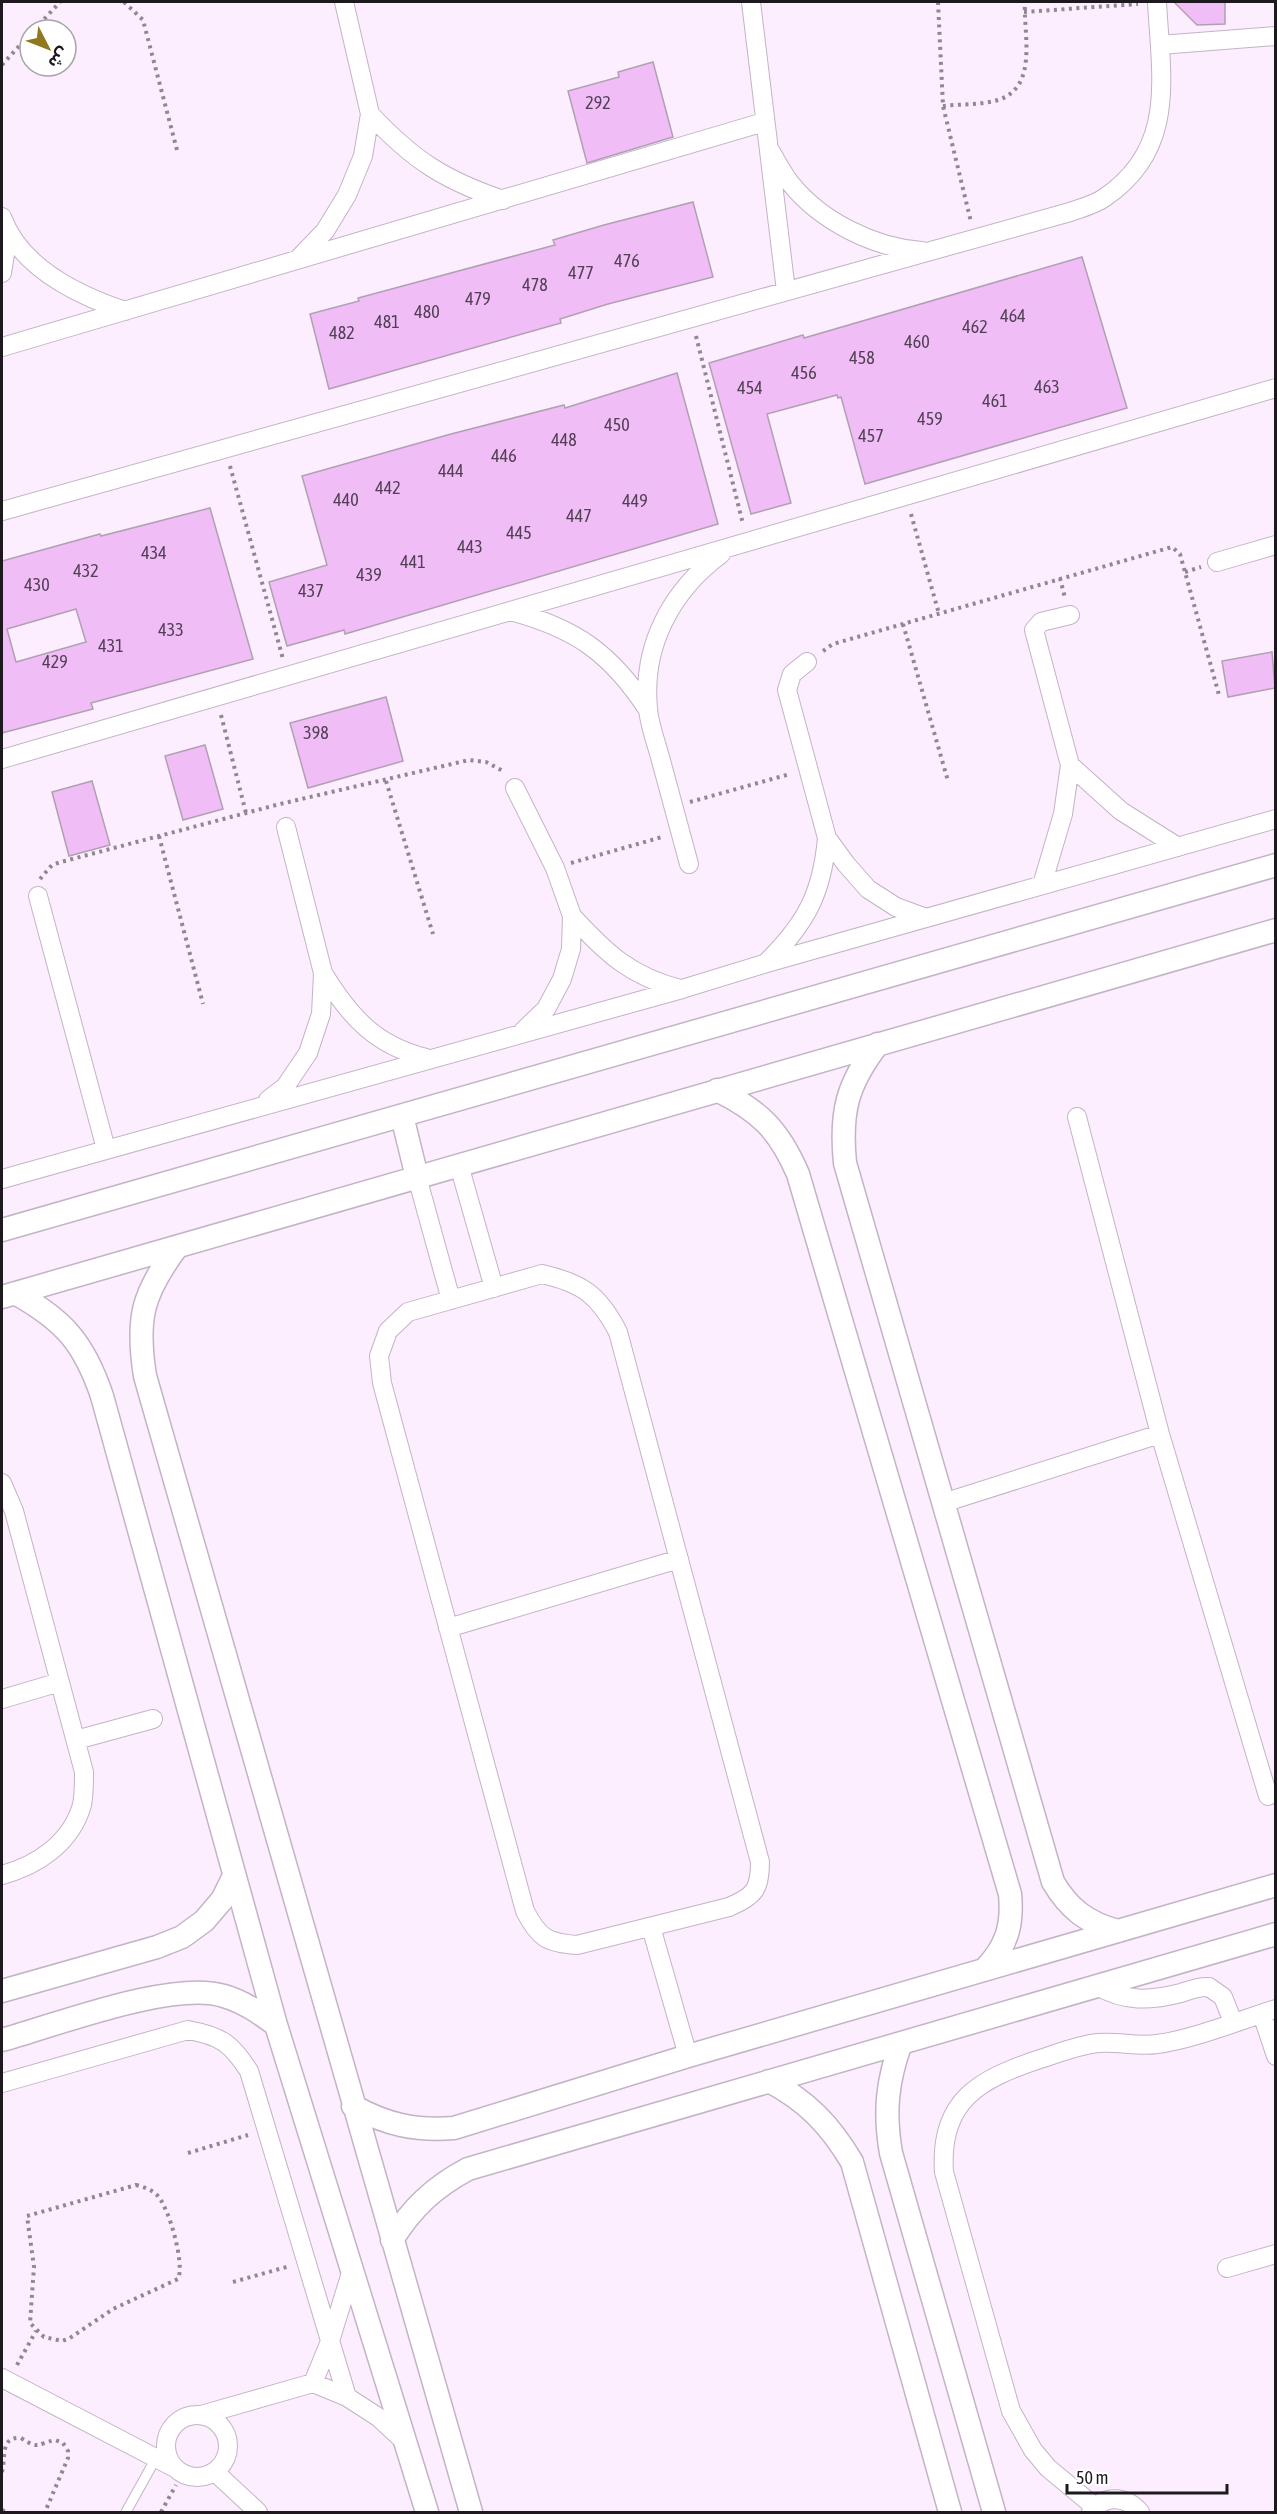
<svg xmlns="http://www.w3.org/2000/svg" width="1277" height="2514" font-family="'Asap Condensed','Noto Sans Arabic',sans-serif">
<rect width="100%" height="100%" fill="#fceefe"/>
<path fill="#f0bdf7" stroke="#b0a0b2" stroke-width="1.5" fill-rule="evenodd" d="M 1174,2 L 1225,2 L 1225,24 L 1197,25 Z
M 653,62 L 673,137 L 587,163 L 568,91 L 619,77 L 618,72 Z
M 693,202 L 713,277 L 608,304 L 560,319 L 561,323 L 329,389 L 310,314 L 359,301 L 358,298 L 555,245 L 553,240 L 604,225 Z
M 1082,257 L 1127,408 L 865,484 L 841,397 L 838,398 L 837,395 L 767,414 L 791,503 L 751,514 L 709,363 L 803,335 L 804,338 Z
M 677,373 L 718,524 L 345,634 L 344,630 L 287,646 L 269,582 L 327,565 L 302,476 L 451,434 L 564,405 L 565,408 Z
M 210,508 L 253,659 L 91,703 L 93,709 L 2,733 L 2,561 L 100,534 L 101,536 ZM 76,609 L 86,642 L 16,662 L 7,629 Z
M 1272,652 L 1275,688 L 1228,697 L 1222,661 Z
M 386,697 L 403,761 L 308,788 L 290,723 Z
M 205,745 L 223,809 L 183,820 L 165,756 Z
M 92,781 L 110,845 L 69,856 L 52,792 Z"/>
<g fill="none" stroke-linecap="round" stroke-linejoin="round">
<defs>
<path id="service" d="M 126,2512 L 156,2458"/>
<path id="minor" d="M 751,2 L 786,291
M 1160,45 L 1276,36
M 370,114 C 413,160 444,180 503,200
M 771,152 C 777,162 783,174 791,184 C 821,221 874,248 922,251
M 2,217 C 20,267 77,295 125,311
M 298,259 L 325,231 L 347,195 L 363,156 L 370,114 L 344,2
M 2,273 L 8,235
M 2,347 L 764,122
M 2,511 L 1070,212 C 1081,208 1094,205 1104,198 C 1177,149 1161,78 1157,2
M 1217,562 L 1276,545
M 510,611 C 575,628 611,653 648,710
M 807,662 L 792,674 L 787,690 L 827,838 L 846,864 L 868,889 L 896,907 L 926,918
M 2,759 L 1276,388
M 1070,765 L 1121,811 L 1178,847
M 515,788 L 555,868 L 572,916 L 571,949 L 562,979 L 546,1009 L 523,1031
M 689,864 C 679,828 670,793 660,757 C 656,742 649,724 648,708 C 642,646 671,591 721,554
M 1042,885 L 1063,814 L 1070,765 L 1034,630 L 1041,622 L 1070,615
M 38,896 L 106,1149
M 572,916 C 606,953 630,976 680,989
M 767,962 C 807,922 822,893 827,838
M 323,973 C 350,1017 375,1045 426,1058
M 268,1100 L 285,1087 L 308,1053 L 321,1014 L 323,973 L 286,827
M 1077,1117 L 1160,1434 L 1268,1796
M 459,1165 L 494,1288
M 417,1177 L 451,1300
M 2,1179 L 682,989 L 767,963 L 1276,819
M 542,1274 C 582,1283 599,1295 618,1332 L 760,1862 C 760,1889 755,1896 729,1907 L 577,1945 C 547,1943 539,1938 525,1911 L 382,1383 L 379,1356 L 388,1331 L 408,1312 Z
M 2,1483 L 14,1511 L 84,1772 C 84,1782 84,1795 82,1805 C 71,1843 38,1865 2,1875
M 943,1503 L 1160,1434
M 448,1628 L 679,1559
M 2,1699 L 60,1682
M 76,1740 L 153,1719
M 651,1927 L 688,2056
M 1097,1986 C 1126,2002 1149,2001 1181,1993 C 1190,1990 1199,1986 1209,1987 L 1223,1997 L 1233,2022
M 1262,2014 L 1276,2056
M 2,2083 L 188,2030 C 221,2036 231,2043 249,2071 L 347,2397
M 1227,2268 L 1276,2254
M 2,2378 L 173,2467
M 313,2383 L 329,2344 L 351,2273
M166 2446a31 31 0 1 1 62 0a31 31 0 1 1-62 0Z
M 201,2415 L 313,2383 L 347,2397 L 378,2417 L 405,2442
M 215,2472 L 258,2512
M 1095,2507 L 1048,2468 L 1033,2450 L 1011,2411 L 944,2172 C 939,2100 980,2079 1040,2059 C 1059,2053 1078,2045 1098,2043 C 1117,2041 1137,2047 1157,2044 C 1191,2040 1241,2020 1276,2009
M 1091,2512 C 1105,2494 1126,2496 1140,2512"/>
<path id="tertiary" d="M 878,1044 C 847,1084 840,1112 845,1163 L 1053,1882 C 1069,1909 1087,1923 1118,1931
M 717,1090 C 760,1111 779,1130 798,1174 L 1010,1894 C 1013,1925 1007,1946 985,1969
M 402,1116 L 417,1177
M 2,1230 L 1276,865
M 177,1247 C 142,1294 136,1319 145,1376 L 471,2512
M 15,1293 C 64,1320 84,1343 102,1396 L 276,2025 L 427,2512
M 2,1297 L 1276,930
M 2,1991 L 157,1947 L 182,1937 L 204,1921 L 222,1900 L 234,1876
M 2,2040 C 56,2025 173,1980 224,1996 C 244,2002 260,2013 276,2025
M 901,2043 C 887,2081 884,2113 891,2153 L 994,2512
M 769,2081 C 807,2101 830,2125 852,2162 L 950,2512
M 353,2106 C 387,2125 416,2131 454,2128 L 688,2056 L 1276,1885
M 392,2240 C 412,2208 434,2187 468,2169 L 1276,1934"/>
</defs>
<use href="#service" stroke="#c3b3c6" stroke-width="11"/>
<use href="#minor" stroke="#c3b3c6" stroke-width="20"/>
<use href="#tertiary" stroke="#c3b3c6" stroke-width="25"/>
<path stroke="#918793" stroke-width="4" stroke-dasharray="3 4.5" stroke-linecap="butt" d="M 124,2 L 143,20 L 177,150
M 938,2 L 943,106 L 971,222
M 1024,12 L 1138,4
M 34,30 L 60,2
M 2,65 L 30,34
M 943,106 C 960,104 981,105 998,100 C 1039,87 1023,33 1025,2
M 696,336 L 743,524
M 230,466 L 283,659
M 911,514 L 939,614
M 1185,572 L 1201,567
M 1060,578 L 1065,598
M 903,624 L 948,781
M 823,651 L 833,644 L 1172,547 L 1180,554 L 1219,695
M 221,715 L 246,813
M 386,781 L 433,934
M 690,802 L 790,774
M 159,836 L 203,1004
M 571,863 L 662,837
M 40,879 L 52,865 L 61,862 L 280,804 L 469,760 L 486,762 L 505,772
M 188,2153 L 248,2135
M 136,2185 C 143,2187 151,2189 157,2195 C 169,2207 185,2264 178,2279 L 113,2309 L 70,2338 L 62,2341 L 44,2337 L 30,2323 L 34,2267 L 27,2216 Z
M 233,2282 L 290,2266
M 17,2365 L 36,2331
M 2,2472 C 6,2457 0,2436 21,2438 C 40,2450 36,2444 55,2440 L 63,2443 L 68,2451 L 68,2458 L 45,2512
M 2,2510 L 6,2512
M 161,2512 L 176,2485"/>
<use href="#service" stroke="#fff" stroke-width="9"/>
<use href="#minor" stroke="#fff" stroke-width="18"/>
<use href="#tertiary" stroke="#fff" stroke-width="22"/>
</g>
<g text-anchor="middle" dominant-baseline="central" stroke-width="6" stroke-linejoin="round" paint-order="stroke">
<g font-size="18" fill="#524155">
<text x="598" y="102">292</text>
<text x="627" y="260">476</text>
<text x="581" y="272">477</text>
<text x="535" y="284">478</text>
<text x="478" y="298">479</text>
<text x="427" y="311">480</text>
<text x="1013" y="315">464</text>
<text x="387" y="321">481</text>
<text x="975" y="326">462</text>
<text x="342" y="332">482</text>
<text x="917" y="341">460</text>
<text x="862" y="357">458</text>
<text x="804" y="372">456</text>
<text x="1047" y="386">463</text>
<text x="750" y="387">454</text>
<text x="995" y="400">461</text>
<text x="930" y="418">459</text>
<text x="617" y="424">450</text>
<text x="871" y="435">457</text>
<text x="564" y="439">448</text>
<text x="504" y="455">446</text>
<text x="451" y="470">444</text>
<text x="388" y="487">442</text>
<text x="346" y="499">440</text>
<text x="635" y="500">449</text>
<text x="579" y="515">447</text>
<text x="519" y="532">445</text>
<text x="470" y="546">443</text>
<text x="154" y="552">434</text>
<text x="413" y="561">441</text>
<text x="86" y="570">432</text>
<text x="369" y="574">439</text>
<text x="37" y="584">430</text>
<text x="311" y="590">437</text>
<text x="171" y="629">433</text>
<text x="111" y="645">431</text>
<text x="55" y="661">429</text>
<text x="316" y="732">398</text>
</g>
</g>
<rect width="1277" height="2514" fill="none" stroke="#1e181f" stroke-width="6"/>
<g transform="translate(48 48) rotate(132)"><circle r="28" fill="#ffffff" stroke="#a5a3a5" stroke-width="1.5"/>
<path d="M0-4.5L10 22L0 15L-10 22Z" fill="#90781e"/>
<text y="-9" font-size="16" font-weight="bold" text-anchor="middle" fill="#1e181f">ش</text>
</g>
<path d="M1067 2484v9h160v-9" fill="none" stroke="#1e181f" stroke-width="3"/>
<text x="1076" y="2484" font-size="18" fill="#1e181f" stroke="#ffffff" stroke-width="4.5" paint-order="stroke">50 m</text>
</svg>
